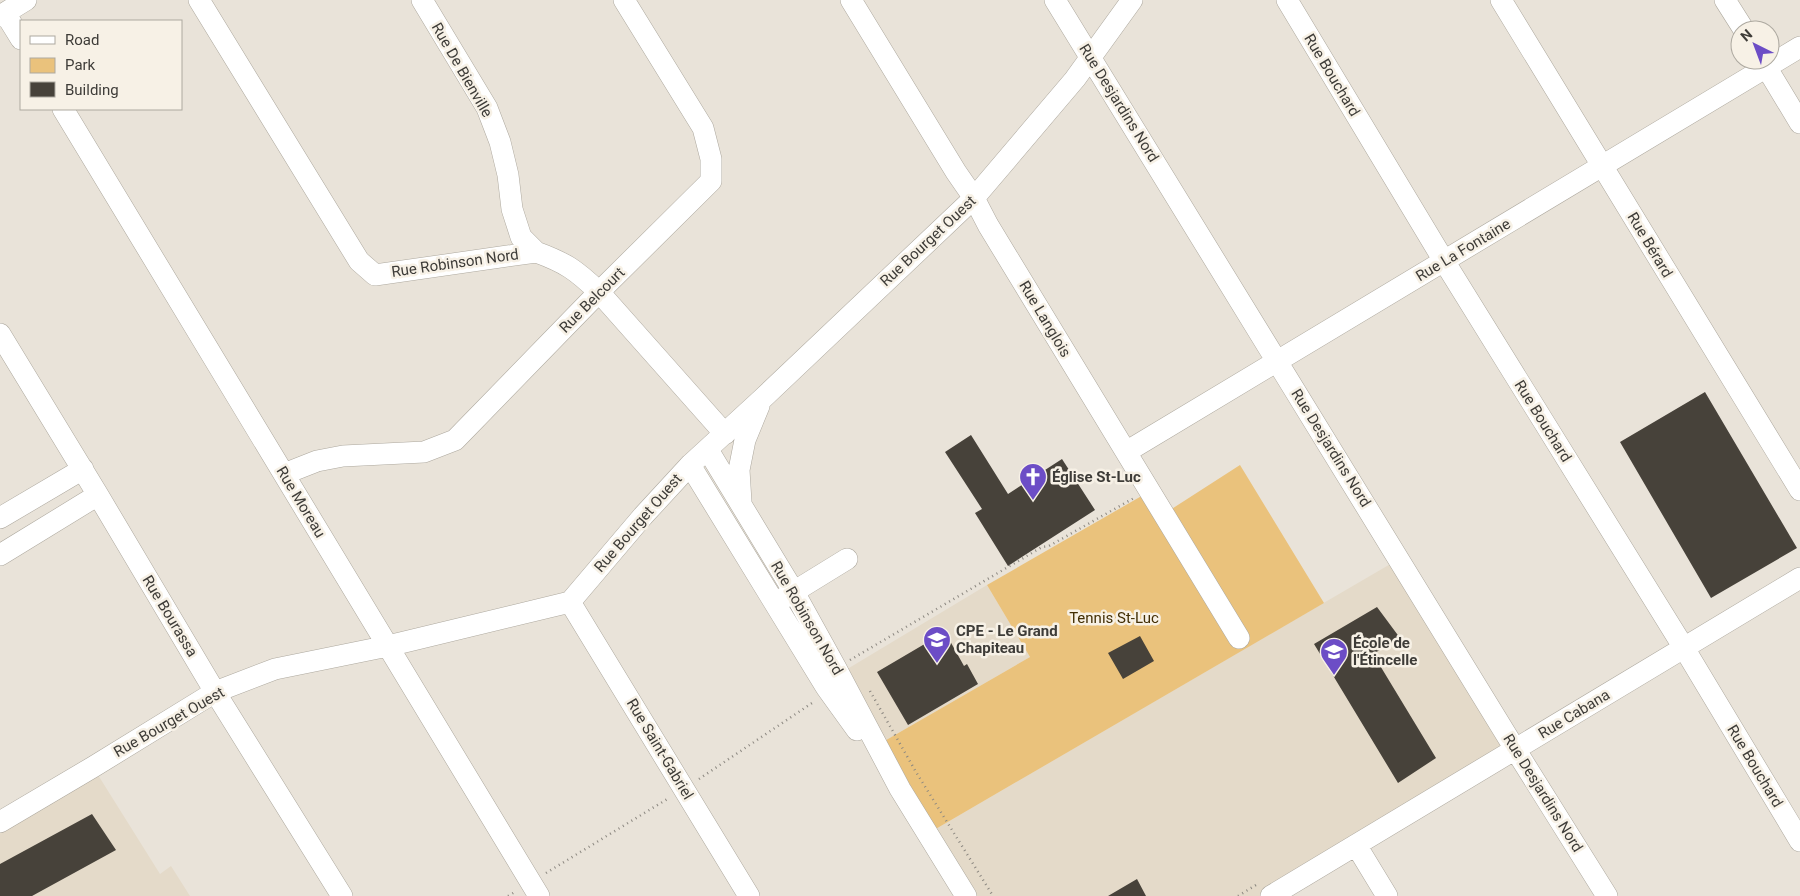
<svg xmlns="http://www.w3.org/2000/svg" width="1800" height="896" font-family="Roboto,sans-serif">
<rect width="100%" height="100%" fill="#e9e3d9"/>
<path fill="#e4dac9" d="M 1399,559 L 1515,749 L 1270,896 L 975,896 L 934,830 Z
M 987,585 L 1030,657 L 881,743 L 844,671 Z
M 93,767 L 160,874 L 171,866 L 190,896 L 0,896 L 0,822 Z"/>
<path fill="#eac27c" d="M 1240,465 L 1324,603 L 934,830 L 881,743 L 1030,657 L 987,585 L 1152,490 L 1167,512 Z"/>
<path fill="#47423a" d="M 1705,392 L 1797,548 L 1711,598 L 1620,442 Z
M 971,435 L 1008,494 L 1062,459 L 1095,510 L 1008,566 L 975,513 L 982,509 L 945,452 Z
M 1377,607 L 1400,638 L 1373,654 L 1436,758 L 1398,783 L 1314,644 Z
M 945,632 L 964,666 L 967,664 L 978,684 L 908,725 L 877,672 Z
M 1140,636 L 1154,661 L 1123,679 L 1108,653 Z
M 92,814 L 116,850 L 32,896 L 0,896 L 0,864 Z
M 1137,879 L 1146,896 L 1108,896 Z"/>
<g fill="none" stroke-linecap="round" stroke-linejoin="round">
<defs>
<path id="minor" d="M 199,0 L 359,261 L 375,275 L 536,252 C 566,263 576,270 599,292 L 725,434
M 422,0 L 487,108 L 500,142 L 508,175 L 512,209 L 521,237 L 536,252
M 851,0 L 956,172 L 974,198 L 988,225 L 1239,638
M 1055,0 L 1515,749 L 1607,896
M 1287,0 L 1444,261 L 1684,648 L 1800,841
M 1501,0 L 1800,490
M 1725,0 L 1744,30
M 5,13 L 21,39
M 0,16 L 26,0
M 1762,60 L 1800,123
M 63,109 L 539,896
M 0,334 L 98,495 L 215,692 L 342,896
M 708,450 L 794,592 L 836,668 L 900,789 L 966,896
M 1126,452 L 1800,47
M 690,465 L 826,687 L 857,730
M 284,474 L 317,461 L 343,456 L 424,452 L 455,440 L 599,292 L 711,181 L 711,159 L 703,128 L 624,0
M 741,502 L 739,470 L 745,440 L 759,406
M 0,518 L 83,469
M 0,555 L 98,495
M 782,599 L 847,559
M 570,602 L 749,896
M 0,822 L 93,767 L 215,692 L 275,669 L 388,646 L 570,602 L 643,516 L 690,465 L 762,399 L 974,198 L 1075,79 L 1132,0
M 1356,845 L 1387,896
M 1271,896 L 1800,578"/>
</defs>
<use href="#minor" stroke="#ada89e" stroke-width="22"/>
<path stroke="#8c8881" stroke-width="2.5" stroke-dasharray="1 4" stroke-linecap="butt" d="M 850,660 L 1042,547 L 1049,546 L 1134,498
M 870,691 L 916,772 L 993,896
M 699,779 L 815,701
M 546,873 L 669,798
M 508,896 L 515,892
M 1238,896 L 1256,885"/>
<use href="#minor" stroke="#fff" stroke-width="21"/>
</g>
<defs>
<symbol id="church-pin" viewBox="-11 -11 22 30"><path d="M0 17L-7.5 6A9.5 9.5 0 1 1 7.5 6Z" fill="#6c4dc6" stroke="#f7f1e6"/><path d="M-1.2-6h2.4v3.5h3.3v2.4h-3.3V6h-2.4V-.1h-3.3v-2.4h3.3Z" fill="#fff"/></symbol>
<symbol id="school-pin" viewBox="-11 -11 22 30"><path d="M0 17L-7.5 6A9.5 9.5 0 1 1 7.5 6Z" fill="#6c4dc6" stroke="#f7f1e6"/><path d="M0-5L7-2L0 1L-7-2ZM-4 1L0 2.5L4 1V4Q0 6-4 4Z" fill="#fff"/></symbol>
</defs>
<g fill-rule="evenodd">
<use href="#church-pin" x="1017" y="461" width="32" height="43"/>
<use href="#school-pin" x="921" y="624" width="32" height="43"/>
<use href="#school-pin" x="1318" y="636" width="32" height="43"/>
</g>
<g text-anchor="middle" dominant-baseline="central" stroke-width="5" stroke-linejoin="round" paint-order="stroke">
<g font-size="15" fill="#3e3c38" stroke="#f7f1e6">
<text transform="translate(462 70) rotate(60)">Rue De Bienville</text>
<text transform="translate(1332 75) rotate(59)">Rue Bouchard</text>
<text transform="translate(1119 103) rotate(58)">Rue Desjardins Nord</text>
<text transform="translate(928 241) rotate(-43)">Rue Bourget Ouest</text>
<text transform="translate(1650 245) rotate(59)">Rue Bérard</text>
<text transform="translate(1463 250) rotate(-31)">Rue La Fontaine</text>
<text transform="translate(455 263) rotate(-8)">Rue Robinson Nord</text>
<text transform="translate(592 300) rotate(-45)">Rue Belcourt</text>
<text transform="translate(1045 319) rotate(59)">Rue Langlois</text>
<text transform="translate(1543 421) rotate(58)">Rue Bouchard</text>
<text transform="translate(1331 448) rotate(58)">Rue Desjardins Nord</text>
<text transform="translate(301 502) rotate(59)">Rue Moreau</text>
<text transform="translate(638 523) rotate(-49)">Rue Bourget Ouest</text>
<text transform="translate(170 616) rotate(59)">Rue Bourassa</text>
<text transform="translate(807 618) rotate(60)">Rue Robinson Nord</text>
<text transform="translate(1574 714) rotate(-31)">Rue Cabana</text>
<text transform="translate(169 722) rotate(-30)">Rue Bourget Ouest</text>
<text transform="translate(660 749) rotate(59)">Rue Saint-Gabriel</text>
<text transform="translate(1755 766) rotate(59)">Rue Bouchard</text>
<text transform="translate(1543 793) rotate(58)">Rue Desjardins Nord</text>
</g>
<g font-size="15" font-weight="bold" fill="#3e3c38" stroke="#f7f1e6" text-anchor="start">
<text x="1052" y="477">Église St-Luc</text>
<text x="956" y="631">CPE - Le Grand<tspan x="956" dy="17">Chapiteau</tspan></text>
<text x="1353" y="643">École de<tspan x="1353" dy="17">l'Étincelle</tspan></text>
</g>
<g font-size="15" fill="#432f05" stroke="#f7f1e6">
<text x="1114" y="618">Tennis St-Luc</text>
</g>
</g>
<rect x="20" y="20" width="162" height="90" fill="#f7f1e6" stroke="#ada9a0"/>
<rect x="30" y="36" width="25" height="8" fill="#ffffff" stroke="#ada9a0"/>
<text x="65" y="45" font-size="15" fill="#3e3c38">Road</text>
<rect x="30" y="58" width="25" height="15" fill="#eac27c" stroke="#ada9a0"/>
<text x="65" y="70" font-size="15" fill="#3e3c38">Park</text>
<rect x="30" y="82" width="25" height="15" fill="#47423a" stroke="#ada9a0"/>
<text x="65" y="95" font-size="15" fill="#3e3c38">Building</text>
<g transform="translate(1755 45) rotate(318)"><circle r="24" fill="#f7f1e6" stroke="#ada9a0"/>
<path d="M0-4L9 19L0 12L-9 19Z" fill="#6c4dc6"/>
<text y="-8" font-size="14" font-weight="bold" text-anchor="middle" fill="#3e3c38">N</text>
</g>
</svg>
